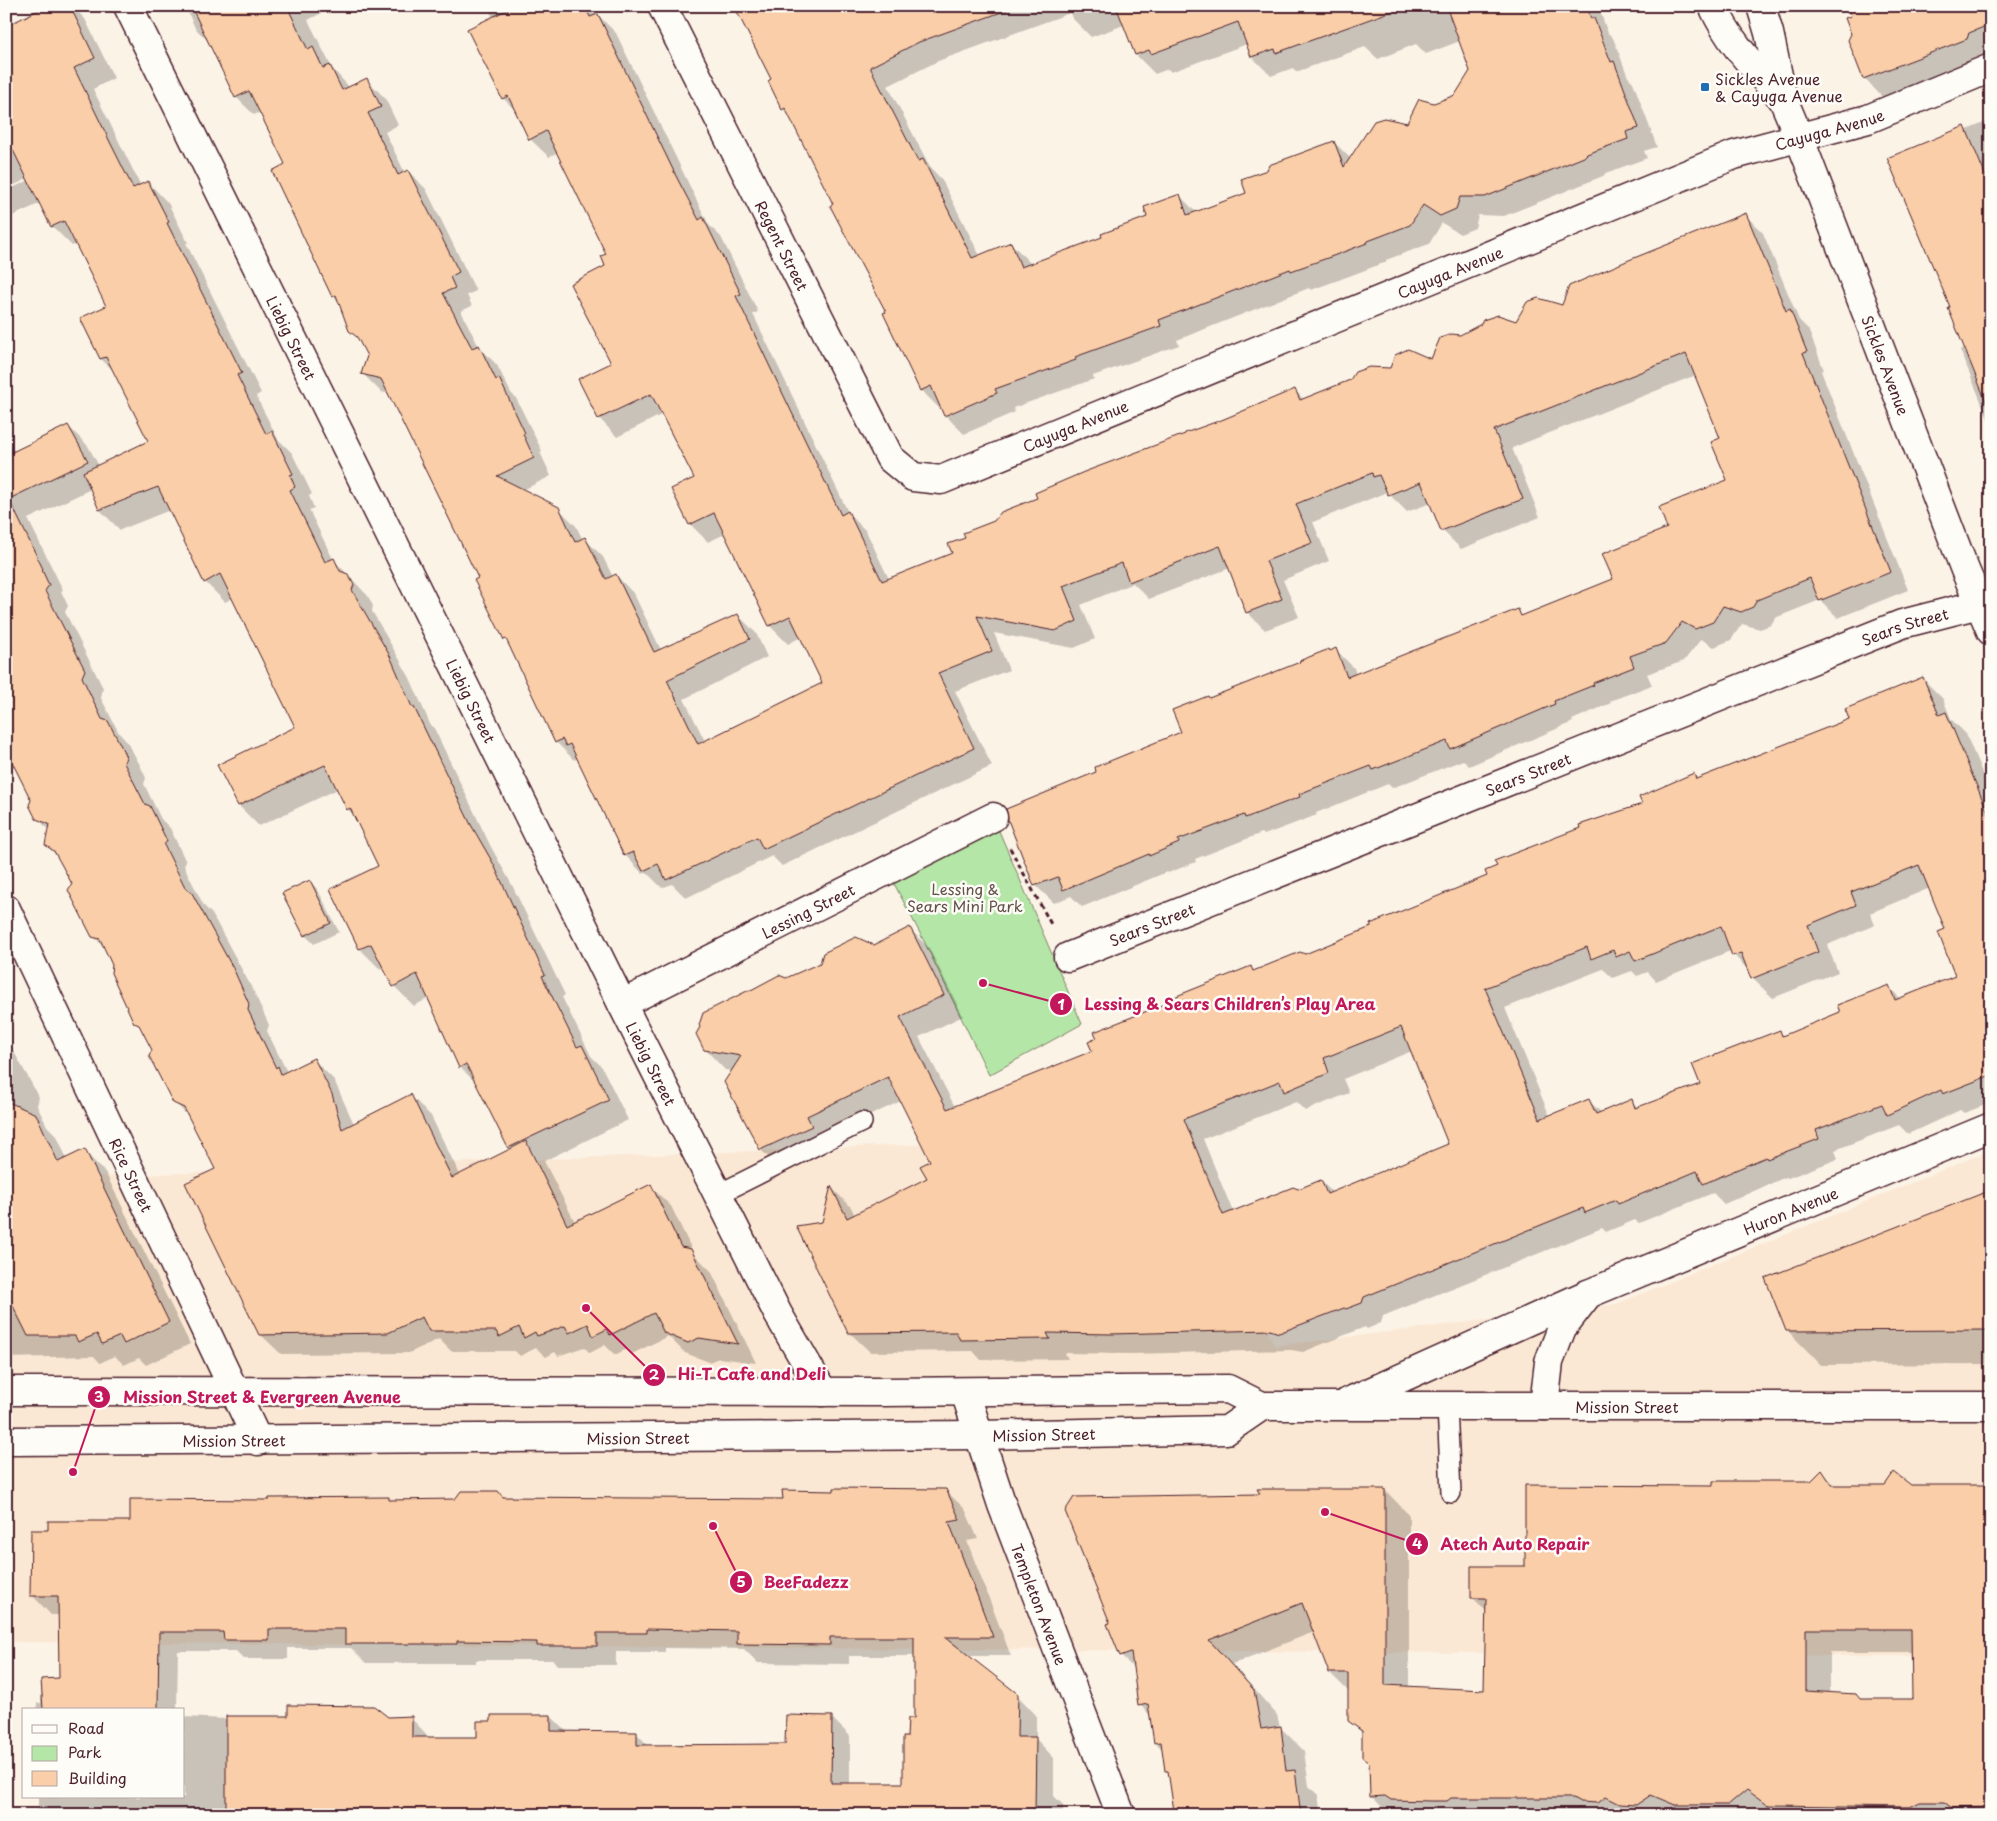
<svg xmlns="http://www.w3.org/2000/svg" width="1997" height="1821" font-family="'Playpen Sans',sans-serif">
<rect width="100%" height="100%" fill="#fcf3e7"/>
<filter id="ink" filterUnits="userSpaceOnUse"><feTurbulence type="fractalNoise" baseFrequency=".02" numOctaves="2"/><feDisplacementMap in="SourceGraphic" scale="10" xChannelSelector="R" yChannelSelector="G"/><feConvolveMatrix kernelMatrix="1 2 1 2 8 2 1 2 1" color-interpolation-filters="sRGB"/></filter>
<g filter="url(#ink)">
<path fill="#fbe8d4" d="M 1185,1134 L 1274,1346 L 1616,1304 L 1991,1150 L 1991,1657 L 6,1642 L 6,1180 Z"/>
<path fill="#b4e6a7" stroke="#7f8269" d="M 993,817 L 1082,1024 L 989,1075 L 923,939 L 887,870 Z"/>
<path fill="#0003" fill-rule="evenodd" d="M 49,6 L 72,6 L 85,19 L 114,78 L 93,89 L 131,166 L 141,186 L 148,182 L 168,203 L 188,243 L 186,243 L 261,393 L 256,396 L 278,439 L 292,453 L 312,494 L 309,496 L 314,508 L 309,510 L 333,559 L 368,596 L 373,606 L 372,611 L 410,678 L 430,724 L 434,728 L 490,845 L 512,885 L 565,995 L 562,997 L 591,1056 L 602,1067 L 628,1120 L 544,1161 L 575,1222 L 650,1186 L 671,1206 L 694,1254 L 711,1271 L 756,1363 L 719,1358 L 709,1362 L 685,1353 L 668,1336 L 632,1354 L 627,1349 L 615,1355 L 605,1345 L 590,1353 L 584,1347 L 558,1356 L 555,1352 L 546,1357 L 536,1348 L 520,1356 L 515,1351 L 451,1351 L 439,1339 L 409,1353 L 281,1354 L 260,1334 L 217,1169 L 192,1120 L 174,1102 L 143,1030 L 136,1022 L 105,948 L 93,936 L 73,884 L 59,858 L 46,845 L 49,830 L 37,818 L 33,800 L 9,752 L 6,752 L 6,442 L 16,452 L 68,426 L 88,446 L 99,466 L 150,441 L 116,373 L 101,359 L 82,319 L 107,307 L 77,244 L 72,246 L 52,226 L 41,203 L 6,219 L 6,191 L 34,178 L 33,176 L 6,189 L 6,27 ZM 91,489 L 100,510 L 120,530 L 170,510 L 205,582 L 225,602 L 233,598 L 297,727 L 239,806 L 259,826 L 338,789 L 348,809 L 355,816 L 380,866 L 360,949 L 380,969 L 384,967 L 394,986 L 414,1006 L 429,998 L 460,1067 L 477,1084 L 512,1150 L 460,1175 L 431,1116 L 411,1096 L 354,1124 L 334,1080 L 314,1060 L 287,1072 L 267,1031 L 269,1025 L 254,992 L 212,914 L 204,906 L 184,866 L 186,862 L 170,828 L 161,819 L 144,784 L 146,778 L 140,765 L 128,743 L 119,733 L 101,698 L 103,688 L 65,612 L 68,606 L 61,591 L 63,590 L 28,519 Z
M 185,6 L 335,6 L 308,20 L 332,68 L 350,88 L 367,80 L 385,98 L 398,125 L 385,132 L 405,173 L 408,171 L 426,189 L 476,291 L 467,295 L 472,306 L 461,311 L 479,347 L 497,365 L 511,393 L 516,398 L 542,451 L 540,452 L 551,476 L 523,490 L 558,508 L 576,526 L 583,540 L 585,539 L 603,557 L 613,577 L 616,575 L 634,594 L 661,650 L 738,615 L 756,633 L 767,657 L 684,699 L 705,741 L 824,683 L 801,637 L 788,644 L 770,626 L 725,534 L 708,542 L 690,524 L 696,479 L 663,414 L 617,437 L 599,418 L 612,363 L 608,254 L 558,152 L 549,157 L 530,139 L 518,113 L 503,98 L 469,30 L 493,18 L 487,6 L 593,6 L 598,15 L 616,33 L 695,197 L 709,225 L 721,237 L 758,312 L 753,314 L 849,514 L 866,531 L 889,579 L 954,554 L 1224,420 L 1295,390 L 1304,400 L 1391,370 L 1432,361 L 1460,337 L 1517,322 L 1563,307 L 1745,215 L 1763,233 L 1799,320 L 1808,329 L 1824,370 L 1821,371 L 1908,590 L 1838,618 L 1820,600 L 1775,618 L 1771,625 L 1760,629 L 1742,624 L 1731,640 L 1714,647 L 1701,639 L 1684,661 L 1647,674 L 1652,685 L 1610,701 L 1611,703 L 1572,720 L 1573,722 L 1469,766 L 1463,760 L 1392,788 L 1388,784 L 1316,813 L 1317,815 L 1264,835 L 1262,833 L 1195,859 L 1196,862 L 1168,873 L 1167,872 L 1082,907 L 1071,896 L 1054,903 L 1035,885 L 1098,773 L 1182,732 L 1210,699 L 1336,650 L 1354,668 L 1356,674 L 1517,611 L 1523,617 L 1614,580 L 1668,529 L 1729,481 L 1721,439 L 1696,375 L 1512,448 L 1540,517 L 1461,549 L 1442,530 L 1431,503 L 1407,512 L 1387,492 L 1313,522 L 1329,561 L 1283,580 L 1299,617 L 1265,630 L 1247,612 L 1230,568 L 1149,599 L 1133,583 L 1081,605 L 1095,639 L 1074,648 L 994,633 L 1009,670 L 955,691 L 992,766 L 782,866 L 772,856 L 686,898 L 672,884 L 662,888 L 646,872 L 643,874 L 625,855 L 579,758 L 574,760 L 556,742 L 509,642 L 506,639 L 480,579 L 390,394 L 381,392 L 363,374 L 368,356 L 361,341 L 351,331 L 340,303 L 333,296 L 287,165 L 260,112 L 254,115 L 236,97 L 210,43 L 195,28 Z
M 735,6 L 1598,6 L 1608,33 L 1613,38 L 1628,77 L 1633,82 L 1657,147 L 1644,151 L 1647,158 L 1606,173 L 1603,176 L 1514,212 L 1504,216 L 1478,215 L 1475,228 L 1460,234 L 1442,223 L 1429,244 L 1386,260 L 1386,262 L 1352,275 L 1311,290 L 1309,288 L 1177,340 L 1179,345 L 1093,376 L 1094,379 L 1013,408 L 1015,412 L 964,434 L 945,415 L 942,408 L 940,409 L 921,390 L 888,312 L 789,115 L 783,109 L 772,80 ZM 1070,13 L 1072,18 L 1091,37 L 1124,25 L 1136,55 L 1155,74 L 1168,69 L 1171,72 L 1247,44 L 1252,57 L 1271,76 L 1293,68 L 1296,72 L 1365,47 L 1378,59 L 1416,44 L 1426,54 L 1460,41 L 1471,71 L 1455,96 L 1434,104 L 1407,125 L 1351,159 L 1334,142 L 1248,193 L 1196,212 L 1180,196 L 1149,217 L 1104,237 L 1031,264 L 1011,243 L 980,256 L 942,180 L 930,167 L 888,86 L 938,61 Z
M 1991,6 L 1991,67 L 1891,106 L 1864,78 L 1852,34 L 1852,17 Z
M 1991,120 L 1991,426 L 1960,350 L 1965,347 L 1951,308 L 1965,128 L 1967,130 Z
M 1923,679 L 1943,699 L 1951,719 L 1966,734 L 1991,794 L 1991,1103 L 1964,1113 L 1960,1110 L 1908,1134 L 1899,1125 L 1835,1150 L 1838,1159 L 1788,1178 L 1786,1177 L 1724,1204 L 1713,1193 L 1639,1223 L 1635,1220 L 1606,1232 L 1602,1228 L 1383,1316 L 1381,1323 L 1367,1329 L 1365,1327 L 1303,1352 L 1291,1350 L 1131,1354 L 1065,1353 L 1068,1359 L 981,1360 L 973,1351 L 870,1352 L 849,1332 L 823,1223 L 832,1188 L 851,1207 L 855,1216 L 929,1178 L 931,1162 L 901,1101 L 826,1136 L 781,1170 L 761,1150 L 726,1082 L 733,1071 L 725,1070 L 705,1049 L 786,980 L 874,946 L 909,928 L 929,948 L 963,1016 L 919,1037 L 955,1107 L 1093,1052 L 1177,1000 L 1250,968 L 1254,972 L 1305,955 L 1489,877 L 1643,805 L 1694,775 L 1698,779 L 1850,720 ZM 1930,888 L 1946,929 L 1957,977 L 1901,999 L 1888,986 L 1841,1012 L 1784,1036 L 1780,1032 L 1702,1085 L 1639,1108 L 1631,1101 L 1602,1113 L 1589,1101 L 1550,1117 L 1505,1008 L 1603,969 L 1613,978 L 1632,971 L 1637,976 L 1648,972 L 1656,981 L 1730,951 L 1750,972 L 1752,978 L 1773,998 L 1838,972 L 1827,945 L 1875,925 L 1870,913 ZM 1412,1051 L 1450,1145 L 1333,1193 L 1321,1181 L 1233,1212 L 1203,1139 L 1296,1102 L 1305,1111 L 1349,1093 L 1343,1079 Z
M 310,881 L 318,890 L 339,932 L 314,944 L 305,935 Z
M 6,1043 L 13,1050 L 39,1097 L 37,1106 L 47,1126 L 57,1136 L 67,1159 L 84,1151 L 105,1172 L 190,1344 L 146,1365 L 139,1358 L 124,1365 L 115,1356 L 100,1363 L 94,1356 L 6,1358 Z
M 1991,1192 L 1991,1364 L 1821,1365 L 1787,1330 Z
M 1822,1472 L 1836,1486 L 1991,1486 L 1991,1815 L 1775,1815 L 1772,1813 L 1769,1815 L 1390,1815 L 1371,1796 L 1371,1764 L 1364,1757 L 1364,1735 L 1349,1720 L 1349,1692 L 1330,1673 L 1314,1632 L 1232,1664 L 1277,1715 L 1280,1727 L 1304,1751 L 1309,1786 L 1318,1795 L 1321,1815 L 1179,1815 L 1175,1810 L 1170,1774 L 1166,1770 L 1164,1751 L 1155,1742 L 1152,1717 L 1140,1705 L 1134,1669 L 1121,1655 L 1261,1496 L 1385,1490 L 1409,1515 L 1409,1687 L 1486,1691 L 1487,1612 L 1472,1597 L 1527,1567 L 1714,1487 L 1811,1482 ZM 1830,1652 L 1912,1652 L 1913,1700 L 1862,1701 L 1856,1695 L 1830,1694 Z
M 945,1490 L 965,1509 L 978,1539 L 967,1541 L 1011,1656 L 966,1656 L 1017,1695 L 1036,1715 L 1036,1739 L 1054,1758 L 1054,1796 L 1063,1805 L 1063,1815 L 888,1815 L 905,1785 L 909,1738 L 915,1719 L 915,1656 L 849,1656 L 849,1664 L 758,1663 L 744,1649 L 665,1648 L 665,1652 L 616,1652 L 616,1665 L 557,1665 L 553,1660 L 476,1660 L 476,1663 L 366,1663 L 351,1648 L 288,1648 L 288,1659 L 244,1659 L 236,1651 L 178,1651 L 177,1710 L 37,1710 L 37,1703 L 41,1703 L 41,1694 L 43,1694 L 61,1680 L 60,1615 L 51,1615 L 32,1595 L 132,1522 L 270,1502 L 388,1498 L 391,1501 L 503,1498 L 784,1500 Z
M 551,1716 L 567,1732 L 637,1734 L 649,1746 L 787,1746 L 831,1717 L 850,1736 L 850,1786 L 868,1815 L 38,1815 L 38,1797 L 184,1797 L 184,1717 L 227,1719 L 411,1718 L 430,1738 L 478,1739 Z"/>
<path fill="#f9cea8" stroke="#4a1f2b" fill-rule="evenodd" d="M 47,6 L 70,6 L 95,58 L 74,68 L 111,144 L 133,188 L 148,181 L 169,222 L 167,223 L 242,373 L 237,375 L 266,434 L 272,431 L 293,474 L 290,475 L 295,487 L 290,490 L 325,562 L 334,558 L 340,571 L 348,574 L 354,585 L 352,590 L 390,656 L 412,707 L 414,707 L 470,823 L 493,863 L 545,975 L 542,976 L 577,1047 L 582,1045 L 609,1100 L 508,1148 L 466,1064 L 459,1068 L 417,974 L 393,987 L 371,944 L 359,949 L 330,889 L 378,866 L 350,808 L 347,810 L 325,765 L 238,806 L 217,765 L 295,727 L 220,574 L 204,583 L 158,487 L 99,510 L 83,472 L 148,441 L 106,357 L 100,359 L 80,318 L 106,306 L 64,221 L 51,227 L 6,136 L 6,26 Z
M 191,6 L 287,6 L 308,50 L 313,47 L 323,68 L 330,65 L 342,90 L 367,78 L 381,107 L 368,113 L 398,175 L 408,170 L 459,272 L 450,277 L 455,288 L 443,293 L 472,348 L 479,345 L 496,380 L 499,378 L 525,433 L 523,434 L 534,458 L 497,476 L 559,507 L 575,542 L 585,537 L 606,579 L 616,574 L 654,652 L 738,614 L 750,639 L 667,680 L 698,744 L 822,683 L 790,616 L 769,626 L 714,513 L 689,525 L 671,489 L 694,478 L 651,394 L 598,419 L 578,379 L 611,363 L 570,284 L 605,266 L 601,256 L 606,254 L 546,131 L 529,140 L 508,96 L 502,99 L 467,29 L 515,6 L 585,6 L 590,17 L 598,14 L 677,178 L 699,220 L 703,217 L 741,294 L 736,296 L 841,515 L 848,511 L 882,581 L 952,553 L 948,544 L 965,538 L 963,533 L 994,521 L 1001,512 L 1037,498 L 1035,493 L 1084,472 L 1185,434 L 1185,433 L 1224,419 L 1295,389 L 1300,400 L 1350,380 L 1355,372 L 1369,367 L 1390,368 L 1395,355 L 1408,349 L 1431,359 L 1440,338 L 1452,334 L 1460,335 L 1481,324 L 1483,320 L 1498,315 L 1516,321 L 1527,302 L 1538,298 L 1562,305 L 1569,286 L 1629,260 L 1746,213 L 1786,311 L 1790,309 L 1807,352 L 1803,353 L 1891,572 L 1819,601 L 1810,578 L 1757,600 L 1753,607 L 1741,612 L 1723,606 L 1713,622 L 1695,629 L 1682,622 L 1666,643 L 1630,656 L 1634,667 L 1593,683 L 1594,685 L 1554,701 L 1555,704 L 1450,749 L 1447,741 L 1373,770 L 1371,766 L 1299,794 L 1300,797 L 1245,818 L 1244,815 L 1178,840 L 1179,843 L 1149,856 L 1149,854 L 1063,890 L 1058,877 L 1034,886 L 1008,820 L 1006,809 L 1096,772 L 1095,767 L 1181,732 L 1172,710 L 1208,696 L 1209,698 L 1300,662 L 1299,661 L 1329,649 L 1330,651 L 1336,648 L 1347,677 L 1518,609 L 1521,616 L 1613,579 L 1602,554 L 1667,528 L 1659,507 L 1727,480 L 1711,442 L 1720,438 L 1686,354 L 1494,430 L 1523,499 L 1441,531 L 1421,482 L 1388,495 L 1379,475 L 1373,477 L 1372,473 L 1296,504 L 1312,543 L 1266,561 L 1282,599 L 1246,613 L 1220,546 L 1129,582 L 1122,563 L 1063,586 L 1077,621 L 1055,631 L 977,616 L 992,651 L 938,673 L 974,748 L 763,849 L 757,837 L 666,880 L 658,864 L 643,871 L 633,852 L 624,856 L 570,744 L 566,746 L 562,739 L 555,743 L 506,639 L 504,640 L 474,580 L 478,578 L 381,379 L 361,374 L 367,356 L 357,337 L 349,331 L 336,295 L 332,297 L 272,171 L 285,164 L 249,91 L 235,98 Z
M 734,6 L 1006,6 L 1007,10 L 919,42 L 870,67 L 918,161 L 923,159 L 972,258 L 1011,242 L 1021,267 L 1102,237 L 1101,234 L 1147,217 L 1144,207 L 1180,194 L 1187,215 L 1246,193 L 1241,179 L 1267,170 L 1269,165 L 1334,141 L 1344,167 L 1374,121 L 1384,118 L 1407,123 L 1419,99 L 1434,103 L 1455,95 L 1470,71 L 1446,6 L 1587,6 L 1591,19 L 1594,18 L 1611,62 L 1614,61 L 1639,128 L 1626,132 L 1628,139 L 1587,154 L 1584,157 L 1495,193 L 1485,197 L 1460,197 L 1456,209 L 1440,216 L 1423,205 L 1410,225 L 1368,241 L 1367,243 L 1333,256 L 1291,271 L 1290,269 L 1159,320 L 1161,326 L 1075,357 L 1076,360 L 995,389 L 997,393 L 944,416 L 931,386 L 920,391 L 883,313 L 886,312 L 830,206 L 833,204 L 785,108 L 782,110 L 768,81 L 771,79 Z
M 1116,6 L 1394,6 L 1395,10 L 1276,53 L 1275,49 L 1251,57 L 1238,22 L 1151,54 L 1149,50 L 1135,55 Z
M 1847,6 L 1991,6 L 1991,24 L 1969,33 L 1967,39 L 1863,79 L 1848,40 L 1851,34 L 1845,18 L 1851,16 Z
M 1965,126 L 1991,189 L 1990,411 L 1948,308 L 1950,307 L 1887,158 Z
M 68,425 L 88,461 L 9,499 L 43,569 L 42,570 L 49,585 L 45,591 L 85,670 L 82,677 L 102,719 L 108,721 L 120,744 L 126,757 L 124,763 L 145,804 L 150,806 L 167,841 L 164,845 L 186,889 L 192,893 L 234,970 L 249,1004 L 248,1010 L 276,1068 L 278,1066 L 281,1074 L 314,1058 L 332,1094 L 342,1129 L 411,1094 L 452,1178 L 526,1141 L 567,1225 L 651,1184 L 681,1247 L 691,1249 L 738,1344 L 699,1338 L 688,1343 L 664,1333 L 654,1313 L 610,1335 L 607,1329 L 593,1336 L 588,1324 L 569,1333 L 565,1326 L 537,1336 L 535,1332 L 524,1338 L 519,1327 L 499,1337 L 496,1331 L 429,1331 L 422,1317 L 388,1333 L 259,1335 L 185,1183 L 215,1169 L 184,1108 L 173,1103 L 149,1056 L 152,1050 L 139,1025 L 134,1023 L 111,973 L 112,965 L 100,939 L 92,937 L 68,890 L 72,884 L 54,851 L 45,845 L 49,824 L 36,819 L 29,805 L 31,800 L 6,750 L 6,455 Z
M 1923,677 L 1939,715 L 1946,712 L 1991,820 L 1991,1075 L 1943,1094 L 1941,1090 L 1887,1115 L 1882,1104 L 1816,1130 L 1819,1139 L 1767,1159 L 1766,1157 L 1703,1184 L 1697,1171 L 1618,1204 L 1616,1200 L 1585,1213 L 1583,1208 L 1364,1297 L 1362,1303 L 1346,1309 L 1344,1308 L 1279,1333 L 1270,1330 L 1111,1334 L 1047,1333 L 1050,1339 L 960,1340 L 956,1332 L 848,1333 L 796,1226 L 822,1222 L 831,1186 L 847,1218 L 927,1178 L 920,1166 L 930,1161 L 888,1077 L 807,1116 L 812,1126 L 760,1150 L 724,1082 L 741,1056 L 704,1050 L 696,1034 L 700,1027 L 699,1025 L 703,1013 L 747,991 L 749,991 L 779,975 L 786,978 L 820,963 L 823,953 L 856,937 L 874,945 L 910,927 L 944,995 L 900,1017 L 947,1109 L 1092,1051 L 1088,1042 L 1097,1038 L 1094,1032 L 1175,1000 L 1174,997 L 1251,966 L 1253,971 L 1300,952 L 1305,954 L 1371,927 L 1370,924 L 1487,876 L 1485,871 L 1497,866 L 1494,861 L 1580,828 L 1579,825 L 1642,804 L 1639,797 L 1694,773 L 1696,779 L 1849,719 L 1845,709 ZM 1919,865 L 1945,929 L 1938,932 L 1955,976 L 1895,1000 L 1889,985 L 1837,1005 L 1840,1012 L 1782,1036 L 1780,1030 L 1692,1064 L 1700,1084 L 1635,1108 L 1632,1099 L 1596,1114 L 1589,1099 L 1540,1119 L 1485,988 L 1587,947 L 1591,959 L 1613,950 L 1616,957 L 1630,951 L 1635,961 L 1721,926 L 1732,956 L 1741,953 L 1751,979 L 1818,952 L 1808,925 L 1856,905 L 1851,892 ZM 1401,1027 L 1448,1144 L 1327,1194 L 1321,1180 L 1298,1189 L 1293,1187 L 1223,1215 L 1184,1119 L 1280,1081 L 1284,1092 L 1329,1073 L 1324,1058 Z
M 310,880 L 331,923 L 304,936 L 282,893 Z
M 6,1101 L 36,1114 L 58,1162 L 85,1149 L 169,1322 L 124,1344 L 120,1336 L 102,1344 L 97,1334 L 78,1342 L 75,1336 L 28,1336 L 6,1292 Z
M 1991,1190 L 1991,1330 L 1786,1331 L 1765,1278 Z
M 1822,1470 L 1832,1485 L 1885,1485 L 1894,1472 L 1911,1485 L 1991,1485 L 1991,1807 L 1952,1808 L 1944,1802 L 1920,1802 L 1910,1807 L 1769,1805 L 1747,1789 L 1728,1805 L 1675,1805 L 1651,1795 L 1636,1805 L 1620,1804 L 1606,1797 L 1598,1803 L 1580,1802 L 1573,1798 L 1451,1798 L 1447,1801 L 1430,1801 L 1391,1800 L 1385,1796 L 1370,1797 L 1369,1762 L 1362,1757 L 1362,1731 L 1348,1721 L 1348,1673 L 1329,1673 L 1302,1603 L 1209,1640 L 1254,1690 L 1261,1729 L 1281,1726 L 1286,1771 L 1295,1770 L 1301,1815 L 1181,1815 L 1180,1810 L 1174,1811 L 1168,1771 L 1165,1771 L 1161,1742 L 1154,1743 L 1148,1704 L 1138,1706 L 1131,1652 L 1120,1656 L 1107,1624 L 1110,1623 L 1065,1511 L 1074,1497 L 1260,1494 L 1257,1489 L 1385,1489 L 1385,1685 L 1484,1690 L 1486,1598 L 1471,1598 L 1471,1566 L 1525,1566 L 1525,1485 L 1713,1486 L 1713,1481 L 1811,1481 ZM 1806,1629 L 1911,1629 L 1912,1699 L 1860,1699 L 1856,1694 L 1806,1691 Z
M 834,1488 L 946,1489 L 960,1520 L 949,1522 L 993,1637 L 945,1637 L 1018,1694 L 1017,1737 L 1036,1737 L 1035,1815 L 226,1815 L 226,1716 L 288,1716 L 288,1705 L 374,1706 L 388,1717 L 412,1716 L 412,1737 L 477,1737 L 477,1721 L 491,1721 L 491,1715 L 551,1715 L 551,1731 L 637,1732 L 637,1745 L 785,1744 L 786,1715 L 832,1716 L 831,1783 L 903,1783 L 903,1737 L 907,1737 L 908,1718 L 914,1718 L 914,1637 L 830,1637 L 830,1645 L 737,1644 L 737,1631 L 647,1629 L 647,1633 L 597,1633 L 597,1646 L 537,1646 L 537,1642 L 457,1641 L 457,1644 L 345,1644 L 345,1629 L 269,1629 L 269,1640 L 224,1640 L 223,1632 L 159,1632 L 158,1710 L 43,1710 L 41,1679 L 59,1678 L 58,1596 L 30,1596 L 31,1530 L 48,1530 L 48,1521 L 130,1521 L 130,1499 L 269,1500 L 269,1498 L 389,1497 L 389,1500 L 455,1499 L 461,1491 L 498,1491 L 503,1497 L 783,1499 L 782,1490 L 834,1491 Z"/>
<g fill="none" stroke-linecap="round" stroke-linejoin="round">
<defs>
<path id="service" d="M 719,1194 L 862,1122
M 1447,1406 L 1451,1493"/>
<g id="minor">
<path id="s1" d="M 128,6 L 622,1004 L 778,1314 L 823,1392"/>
<path id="s2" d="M 662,6 L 890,458 L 913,477 L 941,480 L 1734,155 L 1868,119 L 1991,68"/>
<path id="s3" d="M 6,909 L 258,1441"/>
<path id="s4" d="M 1068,957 L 1902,624 L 1991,601"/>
<path id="s5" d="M 622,1004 L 993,817"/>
<path id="s6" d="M 1588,1294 L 1991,1127"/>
<path id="s7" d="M 965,1392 L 1002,1505 L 1121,1815"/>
</g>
<g id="tertiary">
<path d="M 1713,6 C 1730,44 1755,68 1782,98"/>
<path id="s8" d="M 1761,6 L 1769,33 L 1783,99 L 1799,137 L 1965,570 L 1991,631"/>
</g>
<g id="secondary">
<path id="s9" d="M 6,1391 L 883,1392 L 1228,1389 L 1262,1406 L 1991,1406"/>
<path d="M 1348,1402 L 1588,1294"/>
<path d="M 1544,1406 L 1549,1362 L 1562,1328 L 1586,1297"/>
<path id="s10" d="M 6,1441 L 980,1435 L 1227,1430 L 1262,1406"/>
</g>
</defs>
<use href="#service" stroke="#4a1f2b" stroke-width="22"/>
<use href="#minor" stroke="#4a1f2b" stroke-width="31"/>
<use href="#tertiary" stroke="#4a1f2b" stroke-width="31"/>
<use href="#secondary" stroke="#4a1f2b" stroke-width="31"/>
<path stroke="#4a1f2b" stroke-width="3" stroke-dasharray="5 4" stroke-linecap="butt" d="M 1010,848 L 1052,926"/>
<use href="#service" stroke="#fdfcf7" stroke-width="19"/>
<use href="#minor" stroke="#fdfcf7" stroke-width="28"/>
<use href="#tertiary" stroke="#fdfcf7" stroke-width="28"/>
<use href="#secondary" stroke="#fdfcf7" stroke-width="28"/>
</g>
</g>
<rect fill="#1f6fb2" stroke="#fdfcf7" stroke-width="2" x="1700" y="82" width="10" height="10" rx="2.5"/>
<g text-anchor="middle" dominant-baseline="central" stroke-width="5" stroke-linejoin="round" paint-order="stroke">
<g font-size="15" fill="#4a1f2b" stroke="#fdfcf7" text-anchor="start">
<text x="1715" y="78">Sickles Avenue<tspan x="1715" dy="17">&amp; Cayuga Avenue</tspan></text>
</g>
<g font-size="15" fill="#4a1f2b" stroke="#fdfcf7">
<text stroke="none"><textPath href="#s2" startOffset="1520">Cayuga Avenue</textPath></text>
<text stroke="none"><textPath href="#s2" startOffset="268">Regent Street</textPath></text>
<text stroke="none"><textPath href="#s2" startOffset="1114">Cayuga Avenue</textPath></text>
<text stroke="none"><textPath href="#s1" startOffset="370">Liebig Street</textPath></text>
<text stroke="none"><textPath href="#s8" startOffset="381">Sickles Avenue</textPath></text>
<text stroke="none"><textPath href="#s2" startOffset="709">Cayuga Avenue</textPath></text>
<text stroke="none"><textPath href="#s4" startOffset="900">Sears Street</textPath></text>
<text stroke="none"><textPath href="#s1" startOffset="775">Liebig Street</textPath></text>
<text stroke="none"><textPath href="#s4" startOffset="495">Sears Street</textPath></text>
<text stroke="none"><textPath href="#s5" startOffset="208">Lessing Street</textPath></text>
<text stroke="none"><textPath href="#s4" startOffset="90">Sears Street</textPath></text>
<text stroke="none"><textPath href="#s1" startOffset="1180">Liebig Street</textPath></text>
<text stroke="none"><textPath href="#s3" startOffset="294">Rice Street</textPath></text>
<text stroke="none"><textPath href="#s6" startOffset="219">Huron Avenue</textPath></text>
<text stroke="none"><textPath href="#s9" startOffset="1625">Mission Street</textPath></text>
<text stroke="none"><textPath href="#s10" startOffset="1038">Mission Street</textPath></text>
<text stroke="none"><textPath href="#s10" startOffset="632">Mission Street</textPath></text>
<text stroke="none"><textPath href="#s10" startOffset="228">Mission Street</textPath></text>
<text stroke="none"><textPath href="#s7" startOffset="225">Templeton Avenue</textPath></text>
</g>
<g font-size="15" fill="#64514a" stroke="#fdfcf7">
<text x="965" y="888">Lessing &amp;<tspan x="965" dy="17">Sears Mini Park</tspan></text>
</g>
</g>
<path fill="none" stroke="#c2185b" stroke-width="2" d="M983 983L1061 1004M586 1308L654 1375M73 1472L99 1397M1325 1512L1417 1544M713 1526L741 1582"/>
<g fill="#c2185b" stroke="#fdfcf7" stroke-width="2">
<circle cx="983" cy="983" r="5"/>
<circle cx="586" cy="1308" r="5"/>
<circle cx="73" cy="1472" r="5"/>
<circle cx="1325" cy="1512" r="5"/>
<circle cx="713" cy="1526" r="5"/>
<circle cx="1061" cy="1004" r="12"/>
<circle cx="654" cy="1375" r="12"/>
<circle cx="99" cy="1397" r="12"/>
<circle cx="1417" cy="1544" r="12"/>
<circle cx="741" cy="1582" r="12"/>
</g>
<g font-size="15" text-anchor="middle" font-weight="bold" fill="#fff">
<text x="1061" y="1010">1</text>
<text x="654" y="1380">2</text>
<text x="99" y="1402">3</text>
<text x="1417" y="1549">4</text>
<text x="741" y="1587">5</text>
</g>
<g font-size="16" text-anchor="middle" font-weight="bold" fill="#c2185b" stroke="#fdfcf7" stroke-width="5" stroke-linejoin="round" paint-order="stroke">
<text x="1230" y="1010">Lessing &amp; Sears Children’s Play Area</text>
<text x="752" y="1380">Hi-T Cafe and Deli</text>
<text x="262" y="1403">Mission Street &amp; Evergreen Avenue</text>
<text x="1515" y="1550">Atech Auto Repair</text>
<text x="806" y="1588">BeeFadezz</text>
</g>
<rect width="1997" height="1821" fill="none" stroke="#fdfcf7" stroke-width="25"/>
<rect x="12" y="12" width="1972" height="1796" fill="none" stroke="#4a1f2b" stroke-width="2" filter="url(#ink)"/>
<rect x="22" y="1708" width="162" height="90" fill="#fdfcf7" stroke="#b5a4a5"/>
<rect x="32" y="1725" width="25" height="8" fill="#fdfcf7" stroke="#b5a4a5"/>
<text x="68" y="1734" font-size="15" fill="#4a1f2b">Road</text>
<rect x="32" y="1746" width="25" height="15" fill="#b4e6a7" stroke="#b5a4a5"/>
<text x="68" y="1758" font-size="15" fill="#4a1f2b">Park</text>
<rect x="32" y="1771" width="25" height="15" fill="#f9cea8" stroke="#b5a4a5"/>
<text x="68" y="1784" font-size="15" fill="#4a1f2b">Building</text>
</svg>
